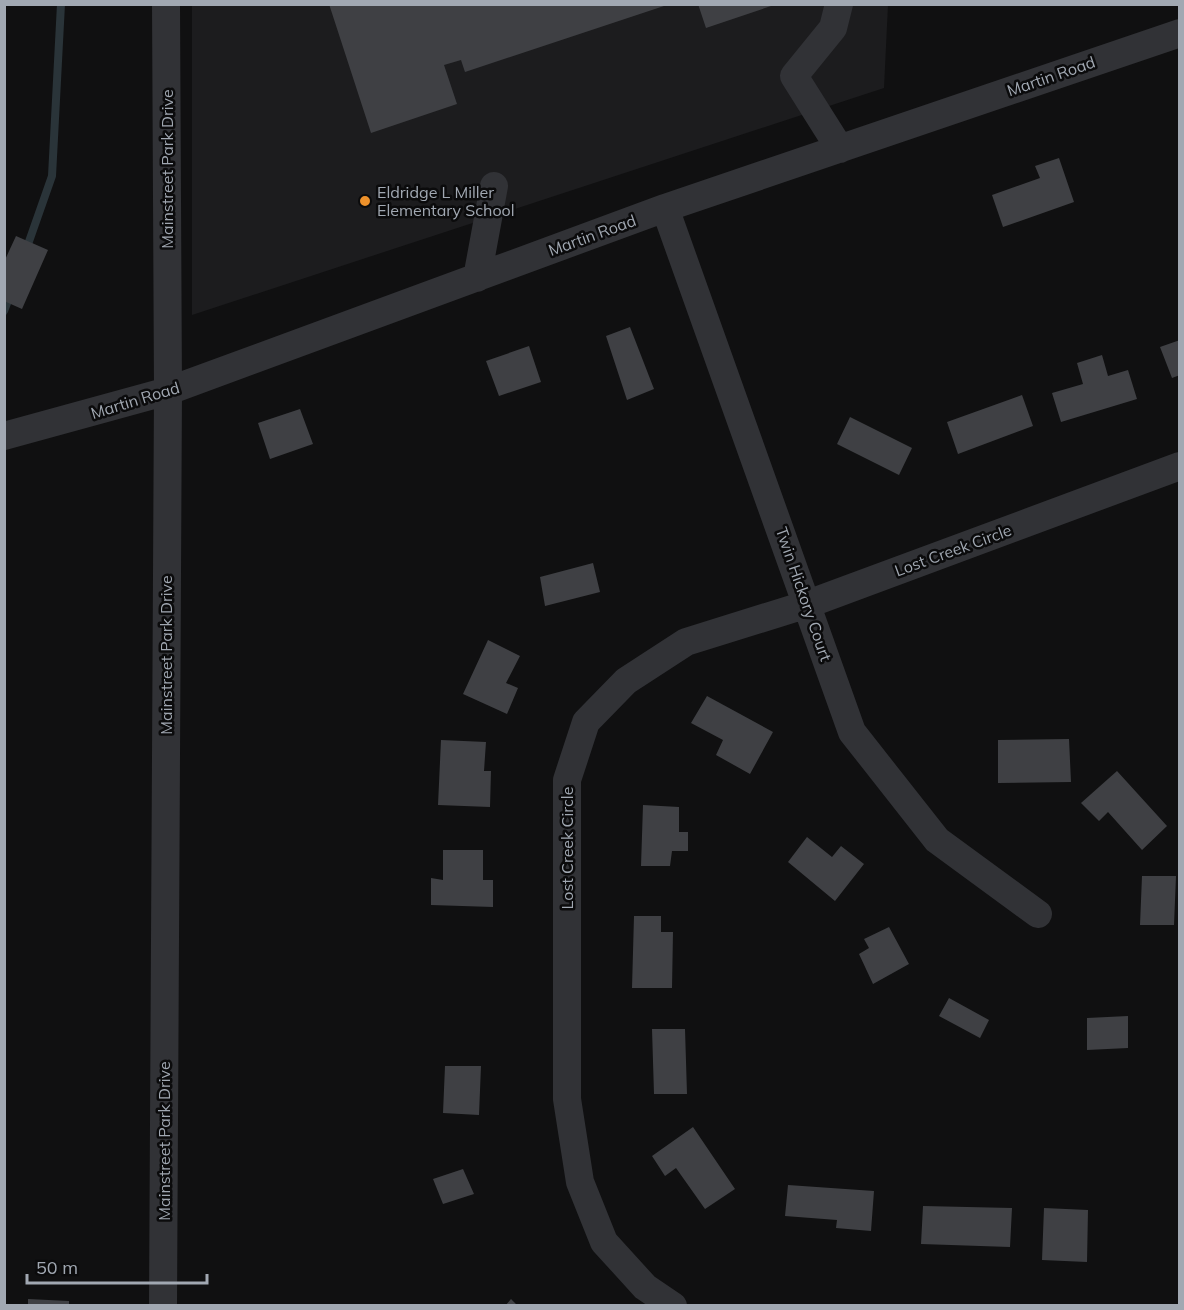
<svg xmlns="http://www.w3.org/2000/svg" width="1184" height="1310" font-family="Mulish,sans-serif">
<rect width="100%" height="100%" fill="#101011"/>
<path fill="#1c1c1e" d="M 192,5 L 888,5 L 884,88 L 192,315 Z"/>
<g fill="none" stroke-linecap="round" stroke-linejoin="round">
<path stroke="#2a3439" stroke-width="8" d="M 26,250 L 52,176 L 61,4
M 4,311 L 11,293"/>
</g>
<path fill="#3f4044" d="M 329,4 L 667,4 L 667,5 L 465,72 L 461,60 L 444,65 L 457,104 L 371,133 Z
M 698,4 L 774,4 L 774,5 L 706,28 Z
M 1059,158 L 1074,202 L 1003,227 L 992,195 L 1040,178 L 1035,166 Z
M 16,236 L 48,250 L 22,309 L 4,301 L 4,262 Z
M 630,327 L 654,389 L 627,400 L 606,336 Z
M 1180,340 L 1180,375 L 1172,378 L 1160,347 Z
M 529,346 L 541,382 L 499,396 L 486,361 Z
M 1102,355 L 1108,376 L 1128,370 L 1137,399 L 1061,422 L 1052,393 L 1083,384 L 1077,363 Z
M 1022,395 L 1033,426 L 958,454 L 947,422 Z
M 300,409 L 313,444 L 270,459 L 258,423 Z
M 850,417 L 912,448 L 899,475 L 837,444 Z
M 593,563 L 600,592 L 545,606 L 540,577 Z
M 488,640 L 520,656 L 506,683 L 518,688 L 507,714 L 463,694 Z
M 707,696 L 773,732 L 750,774 L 716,755 L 723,740 L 691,723 Z
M 1069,739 L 1071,782 L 998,783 L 998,740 Z
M 441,740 L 486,742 L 484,771 L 491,771 L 490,807 L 438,805 Z
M 1117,771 L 1167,826 L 1142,850 L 1108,812 L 1099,821 L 1081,803 Z
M 643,805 L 679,807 L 679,832 L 688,832 L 688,851 L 672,851 L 670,866 L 641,866 Z
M 807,837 L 832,857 L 841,846 L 864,864 L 835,901 L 788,862 Z
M 443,850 L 483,850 L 483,880 L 493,880 L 493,907 L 431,905 L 431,878 L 443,880 Z
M 1142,876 L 1176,876 L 1174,925 L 1140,925 Z
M 634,916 L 661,916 L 661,932 L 673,932 L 672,988 L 632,988 Z
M 889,927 L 909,964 L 873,984 L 859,954 L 869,948 L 864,939 Z
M 949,998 L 989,1020 L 980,1038 L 939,1016 Z
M 1128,1016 L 1128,1048 L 1087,1050 L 1087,1018 Z
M 652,1029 L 685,1029 L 687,1094 L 654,1094 Z
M 445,1066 L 481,1066 L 479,1115 L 443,1113 Z
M 693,1127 L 735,1189 L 705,1209 L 676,1168 L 665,1176 L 652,1156 Z
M 463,1169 L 474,1194 L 443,1204 L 433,1179 Z
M 788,1185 L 874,1191 L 871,1231 L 836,1228 L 837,1220 L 785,1216 Z
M 923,1206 L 1012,1208 L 1010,1247 L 921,1244 Z
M 1044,1208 L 1088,1210 L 1087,1262 L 1042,1260 Z
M 28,1299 L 69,1301 L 69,1306 L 28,1306 Z
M 511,1299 L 518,1306 L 505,1306 Z"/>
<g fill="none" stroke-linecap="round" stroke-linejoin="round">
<path stroke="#313236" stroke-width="28" d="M 839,4 L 833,28 L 794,76 L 840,149
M 665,208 L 852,732 L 937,840 L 1038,914
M 477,278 L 494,186
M 4,436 L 168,391 L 665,208 L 1180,33
M 163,1306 L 168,391 L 166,4
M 673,1306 L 645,1287 L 604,1242 L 580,1182 L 567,1099 L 567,780 L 586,722 L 626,681 L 686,642 L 808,604 L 1180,466"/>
</g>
<circle fill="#ed912b" stroke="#0b0b0c" stroke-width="2" cx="365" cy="201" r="6"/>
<g text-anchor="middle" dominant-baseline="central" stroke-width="5" stroke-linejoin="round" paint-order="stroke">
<g font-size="16" fill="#a1a8b2" stroke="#0b0b0c">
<text transform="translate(1051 76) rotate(-19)">Martin Road</text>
<text transform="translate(167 169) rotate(-90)">Mainstreet Park Drive</text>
<text transform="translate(592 235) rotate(-20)">Martin Road</text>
<text transform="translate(135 400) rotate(-17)">Martin Road</text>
<text transform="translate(953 550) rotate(-20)">Lost Creek Circle</text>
<text transform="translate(804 594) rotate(71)">Twin Hickory Court</text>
<text transform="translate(166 655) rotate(-90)">Mainstreet Park Drive</text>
<text transform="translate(567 848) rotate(-90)">Lost Creek Circle</text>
<text transform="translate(164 1141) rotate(-90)">Mainstreet Park Drive</text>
</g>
<g font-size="16" fill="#a1a8b2" stroke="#0b0b0c" text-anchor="start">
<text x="377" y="192">Eldridge L Miller<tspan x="377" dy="18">Elementary School</tspan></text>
</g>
</g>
<rect width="1184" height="1310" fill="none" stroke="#a1a8b2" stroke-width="12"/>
<path d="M27 1274v9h180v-9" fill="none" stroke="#a1a8b2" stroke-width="3"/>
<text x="36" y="1274" font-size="18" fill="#a1a8b2" stroke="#0b0b0c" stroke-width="4.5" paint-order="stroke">50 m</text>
</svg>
